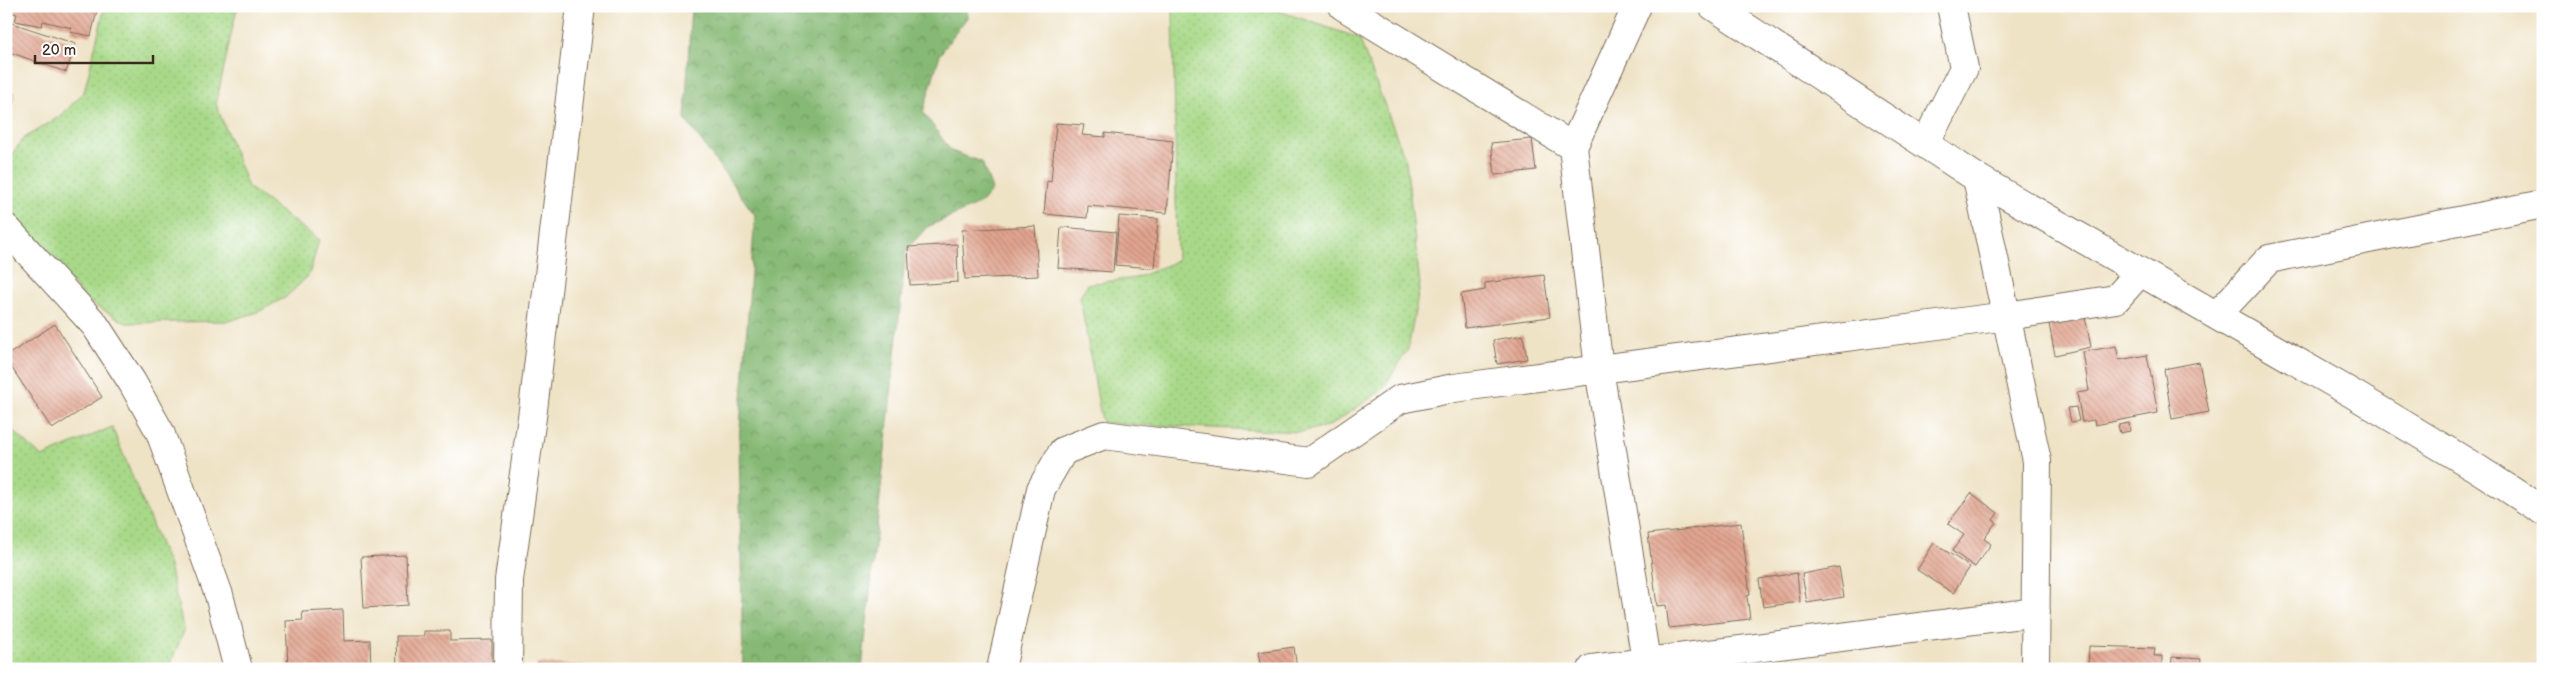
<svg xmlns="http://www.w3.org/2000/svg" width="2549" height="675" font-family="'Balsamiq Sans',sans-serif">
<defs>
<pattern id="grass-dots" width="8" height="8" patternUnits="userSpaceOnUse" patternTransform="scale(1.25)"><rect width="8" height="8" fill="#a8d988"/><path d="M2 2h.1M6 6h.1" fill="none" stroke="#92ba75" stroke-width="1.8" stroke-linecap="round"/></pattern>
<pattern id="forest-crowns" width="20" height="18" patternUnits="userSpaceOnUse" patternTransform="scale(1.25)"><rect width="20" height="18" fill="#86b974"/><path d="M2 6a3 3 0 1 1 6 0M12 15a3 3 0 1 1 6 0" fill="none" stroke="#6f975f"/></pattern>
<pattern id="building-back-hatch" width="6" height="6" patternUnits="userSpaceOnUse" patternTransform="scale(1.25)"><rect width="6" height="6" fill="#e2a590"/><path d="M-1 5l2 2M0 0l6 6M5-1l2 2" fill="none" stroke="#b88775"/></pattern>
</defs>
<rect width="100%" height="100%" fill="#fff"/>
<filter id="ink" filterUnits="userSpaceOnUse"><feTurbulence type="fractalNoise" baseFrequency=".02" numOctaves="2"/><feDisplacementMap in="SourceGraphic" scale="10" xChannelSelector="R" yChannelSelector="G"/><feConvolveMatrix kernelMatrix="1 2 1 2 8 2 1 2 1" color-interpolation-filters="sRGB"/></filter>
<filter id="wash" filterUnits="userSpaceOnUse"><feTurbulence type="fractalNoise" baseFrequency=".0096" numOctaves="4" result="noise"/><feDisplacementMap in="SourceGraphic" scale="20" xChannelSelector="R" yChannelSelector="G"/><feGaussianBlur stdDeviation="1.12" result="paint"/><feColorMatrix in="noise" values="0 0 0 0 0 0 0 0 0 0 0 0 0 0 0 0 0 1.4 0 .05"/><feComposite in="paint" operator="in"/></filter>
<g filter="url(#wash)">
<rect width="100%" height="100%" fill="#efe3c6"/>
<path fill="url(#grass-dots)" stroke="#728253" d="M 105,6 L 241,6 L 236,12 L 216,104 L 248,187 L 319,240 L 309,275 L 286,297 L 258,312 L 229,321 L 126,323 L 88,301 L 12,219 L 6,204 L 6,163 L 23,139 L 62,115 L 84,92 Z
M 1173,6 L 1264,6 L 1359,38 L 1406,161 L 1420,285 L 1408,349 L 1382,390 L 1331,425 L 1300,432 L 1102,423 L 1080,297 L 1087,284 L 1136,278 L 1177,261 Z
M 6,424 L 42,457 L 112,427 L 169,566 L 184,631 L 168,669 L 6,669 Z"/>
<path fill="url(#forest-crowns)" stroke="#607249" d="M 691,6 L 967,6 L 968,16 L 940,54 L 923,112 L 951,151 L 982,162 L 992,190 L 981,203 L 927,227 L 906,250 L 862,669 L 743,669 L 739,442 L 755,215 L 685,119 Z"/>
<g id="blocks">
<path fill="url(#building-back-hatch)" d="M 6,6 L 98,6 L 91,36 L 70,32 L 72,28 L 43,21 L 42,26 L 15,21 L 17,14 L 6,11 Z
M 6,21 L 76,44 L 66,72 L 6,51 Z
M 6,91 L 15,93 L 7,136 L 6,136 Z
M 1056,123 L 1084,125 L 1082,135 L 1105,137 L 1105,133 L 1173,141 L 1167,213 L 1088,206 L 1087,218 L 1044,214 L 1047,181 L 1051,182 Z
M 1532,139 L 1536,170 L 1495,175 L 1491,143 Z
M 1119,216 L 1158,219 L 1154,268 L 1115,265 Z
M 1035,226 L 1038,276 L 965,279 L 962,230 Z
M 1061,227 L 1116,232 L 1113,272 L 1058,268 Z
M 957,244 L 958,282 L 910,285 L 908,247 Z
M 1544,275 L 1550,317 L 1465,328 L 1461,294 L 1485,290 L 1485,283 Z
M 2085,317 L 2091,347 L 2055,355 L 2049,324 Z
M 55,324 L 102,397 L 52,429 L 6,359 L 6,356 Z
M 1523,335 L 1527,359 L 1497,364 L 1493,340 Z
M 2116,346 L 2119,360 L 2147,355 L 2158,413 L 2095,425 L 2094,420 L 2082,422 L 2077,393 L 2089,391 L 2083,352 Z
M 2199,362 L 2209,412 L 2172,419 L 2164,369 Z
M 2076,407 L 2079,421 L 2071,422 L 2068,408 Z
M 2129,423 L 2130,431 L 2120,433 L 2118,425 Z
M 1971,493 L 1998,513 L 1993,520 L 1996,522 L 1984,539 L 1991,544 L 1975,567 L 1952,551 L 1964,535 L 1948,524 Z
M 1741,523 L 1750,595 L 1747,596 L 1750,619 L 1669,628 L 1666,605 L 1657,606 L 1648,534 Z
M 1934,543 L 1970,567 L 1953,593 L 1917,570 Z
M 406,555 L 408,605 L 364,608 L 361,557 Z
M 1839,567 L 1844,597 L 1807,603 L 1802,574 Z
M 1797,573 L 1800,602 L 1763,607 L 1759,579 Z
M 343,610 L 344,641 L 370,640 L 371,669 L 288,669 L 286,621 L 303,620 L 302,612 Z
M 424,631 L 450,631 L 450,641 L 492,640 L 492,669 L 397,669 L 396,636 L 424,636 Z
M 2089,646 L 2155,648 L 2154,656 L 2162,656 L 2162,669 L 2088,669 Z
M 1294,647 L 1297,669 L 1261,669 L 1258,652 Z
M 2172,657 L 2201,659 L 2200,669 L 2171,669 Z
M 537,663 L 586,666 L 586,669 L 537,669 Z"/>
</g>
</g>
<g filter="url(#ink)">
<use href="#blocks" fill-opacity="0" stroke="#7a6b59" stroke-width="1"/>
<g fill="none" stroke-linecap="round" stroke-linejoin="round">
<defs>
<path id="street" d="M 1343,6 L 1573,147
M 1637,6 L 1573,147 L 1599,369 L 1646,661
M 1925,144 L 1964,68 L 1951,6
M 1977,178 L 2037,461 L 2035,669
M 6,228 L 95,325 L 132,382 L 160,432 L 219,595 L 238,669
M 2217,315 L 2269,259 L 2543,204
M 508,669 L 509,580 L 533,410 L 581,6
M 1001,669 L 1041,489 L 1063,451 L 1104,435 L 1309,462 L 1400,399 L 1454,388 L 2007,316 L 2116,299 L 2140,272
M 1592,669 L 2036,612"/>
<path id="secondary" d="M 1713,6 L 1977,178 L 2353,394 L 2478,469 L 2543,511"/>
</defs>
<use href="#street" stroke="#7a6b59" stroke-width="30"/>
<use href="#secondary" stroke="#7a6b59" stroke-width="30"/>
<use href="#street" stroke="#fff" stroke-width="28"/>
<use href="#secondary" stroke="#fff" stroke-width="28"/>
</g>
</g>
<rect width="2549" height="675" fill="none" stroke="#fff" stroke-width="25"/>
<path d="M35 55v8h118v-8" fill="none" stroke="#3b2a1e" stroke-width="2.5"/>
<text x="42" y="55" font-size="15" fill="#3b2a1e" stroke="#ffffff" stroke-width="4" paint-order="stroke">20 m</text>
</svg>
